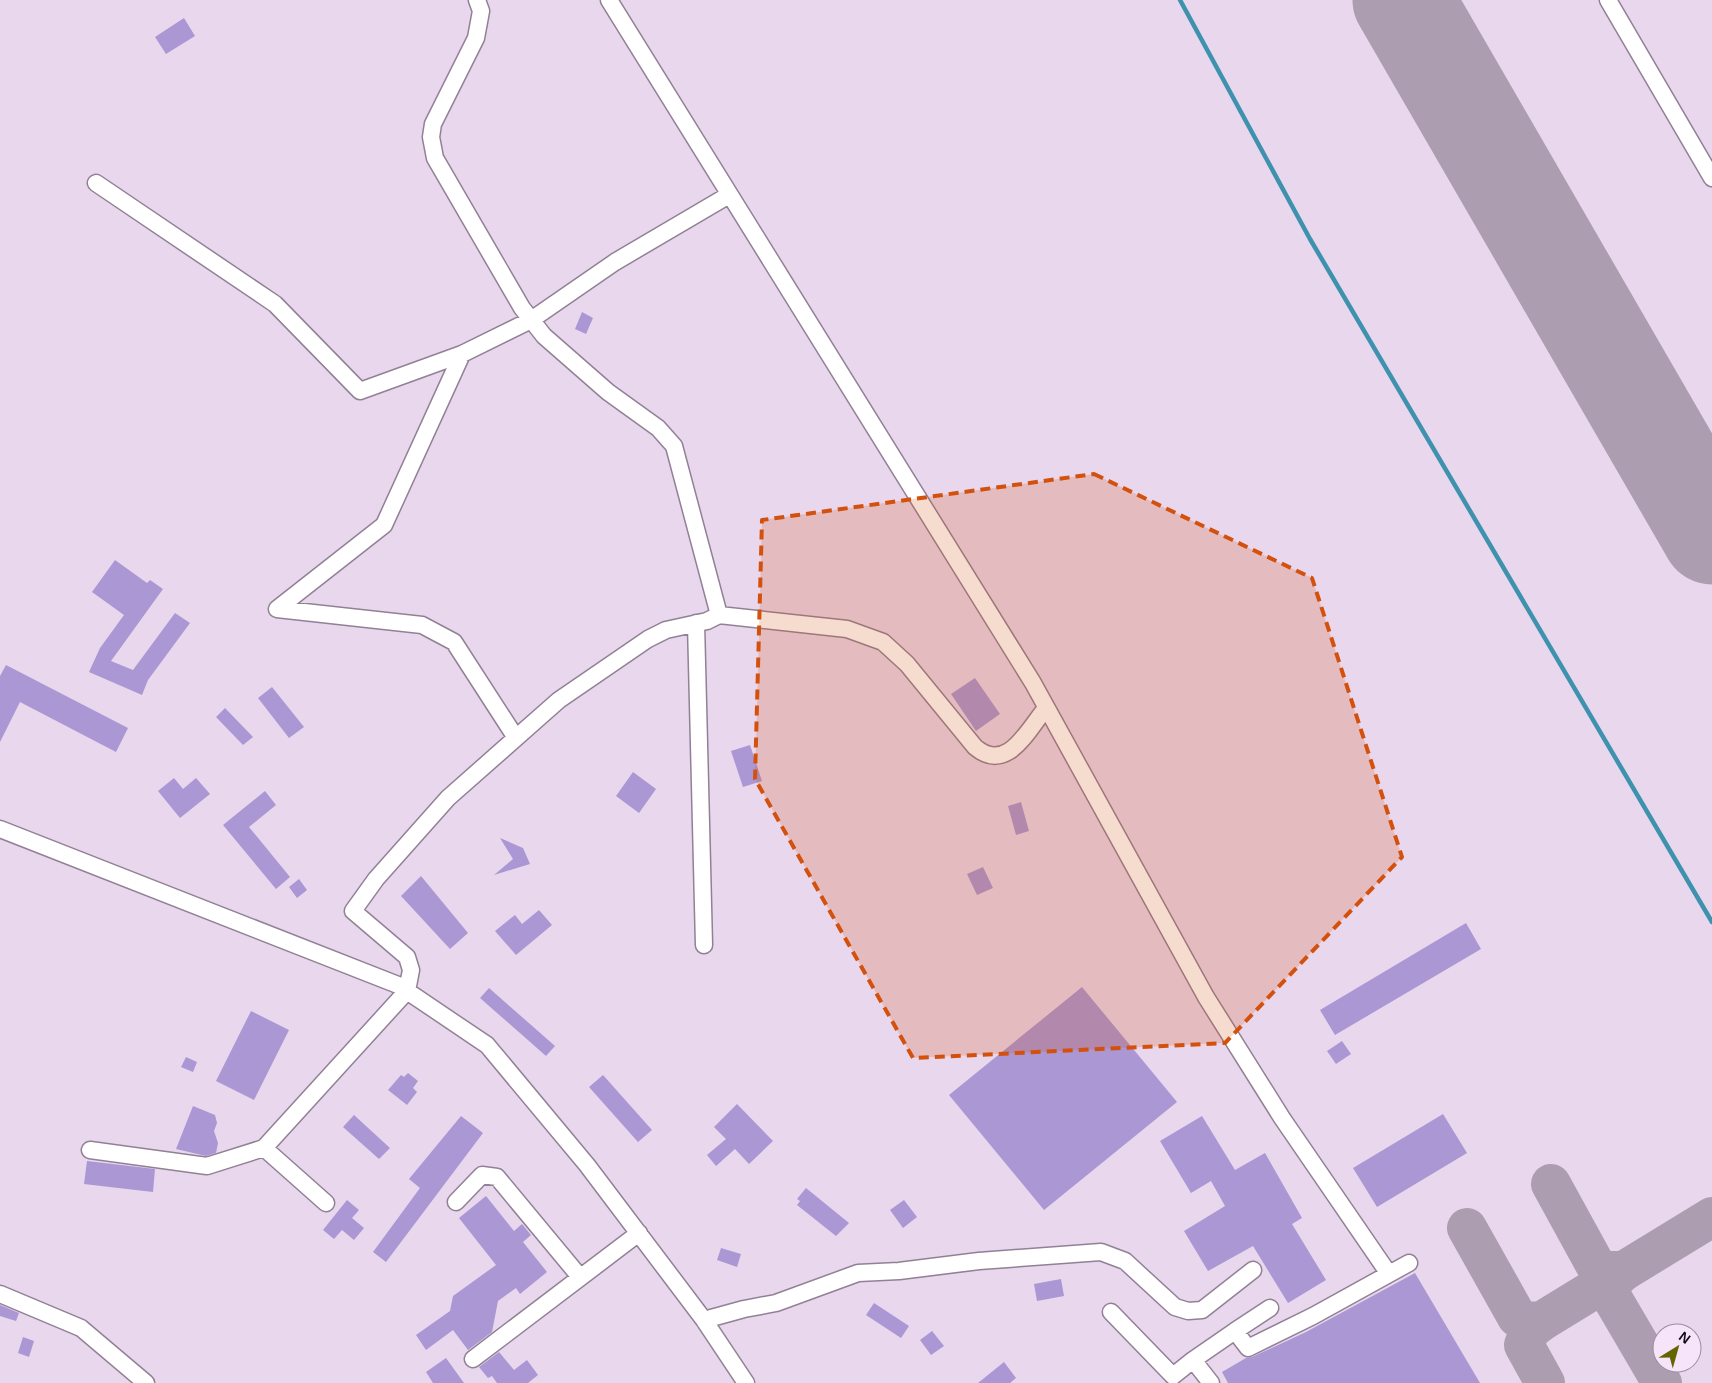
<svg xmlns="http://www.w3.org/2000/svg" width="1712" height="1383" font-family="Arial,sans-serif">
<rect width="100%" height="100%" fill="#e9d7ed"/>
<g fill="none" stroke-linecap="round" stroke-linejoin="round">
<path stroke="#3e92ad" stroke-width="4.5" d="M 1180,0 L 1310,239 L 1712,922"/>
<path stroke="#ac9eb0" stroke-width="40" d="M 1551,1184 L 1596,1266 L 1605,1271 L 1624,1271
M 1467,1228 L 1517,1317 L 1527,1322 L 1542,1321 L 1530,1330 L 1524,1345 L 1545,1383
M 1621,1273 L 1612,1282 L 1611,1296 L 1662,1383
M 1542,1321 L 1712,1217"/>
<path stroke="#ac9eb0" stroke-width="101" d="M 1403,0 L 1712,534"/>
</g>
<path fill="#aa97d4" d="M 184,18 L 195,36 L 166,54 L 155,37 Z
M 582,312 L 593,318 L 586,334 L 575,329 Z
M 115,560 L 147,583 L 150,580 L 163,589 L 111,661 L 133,670 L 175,613 L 190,623 L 148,680 L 142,695 L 89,672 L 100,648 L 124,615 L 92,592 Z
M 6,665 L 128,728 L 116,752 L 20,702 L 0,742 L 0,676 Z
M 975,678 L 1000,714 L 976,731 L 951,694 Z
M 272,687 L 304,727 L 289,738 L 258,698 Z
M 225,708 L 253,737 L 243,745 L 216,717 Z
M 750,745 L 762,781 L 743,787 L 731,751 Z
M 633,772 L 656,789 L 639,813 L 616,796 Z
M 174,778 L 183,789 L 196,778 L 210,794 L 180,818 L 158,791 Z
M 265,791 L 276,805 L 249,827 L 290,877 L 276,889 L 223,825 Z
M 1021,802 L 1029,831 L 1016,835 L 1008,806 Z
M 500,838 L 523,848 L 530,864 L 494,875 L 513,859 Z
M 983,867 L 993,888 L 977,895 L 967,874 Z
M 421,876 L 468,933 L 450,949 L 401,896 Z
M 299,879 L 307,890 L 297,898 L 289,887 Z
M 539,910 L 552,925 L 516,955 L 495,931 L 515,915 L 522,924 Z
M 1466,923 L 1481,949 L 1335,1035 L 1320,1010 Z
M 1082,987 L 1177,1102 L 1044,1210 L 949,1095 Z
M 489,988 L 555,1046 L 546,1056 L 480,998 Z
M 251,1011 L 289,1030 L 254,1100 L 216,1081 Z
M 1342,1041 L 1351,1054 L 1336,1064 L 1327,1051 Z
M 186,1057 L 197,1062 L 193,1072 L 181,1067 Z
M 408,1073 L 418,1081 L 413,1088 L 417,1092 L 407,1105 L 388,1090 L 401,1075 L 404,1077 Z
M 603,1075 L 652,1130 L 638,1142 L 589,1087 Z
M 737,1104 L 773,1141 L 749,1164 L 735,1149 L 716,1166 L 707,1155 L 726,1139 L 714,1127 Z
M 193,1106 L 215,1115 L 217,1123 L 214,1131 L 218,1143 L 216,1153 L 206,1156 L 176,1149 Z
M 1443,1114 L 1467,1153 L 1377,1207 L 1353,1168 Z
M 354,1115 L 390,1148 L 379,1159 L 343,1127 Z
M 461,1116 L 483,1133 L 386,1262 L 373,1252 L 420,1188 L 409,1179 Z
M 1202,1116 L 1235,1170 L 1265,1153 L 1302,1218 L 1292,1224 L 1326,1280 L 1288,1303 L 1253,1246 L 1208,1271 L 1184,1231 L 1225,1206 L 1211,1181 L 1191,1193 L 1160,1141 Z
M 87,1161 L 155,1169 L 153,1192 L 84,1184 Z
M 806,1188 L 849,1223 L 836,1236 L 797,1205 L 800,1201 L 797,1199 Z
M 486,1196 L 514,1231 L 522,1224 L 531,1235 L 523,1242 L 547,1272 L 520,1294 L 516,1288 L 498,1301 L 492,1332 L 468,1350 L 453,1330 L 426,1350 L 416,1335 L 450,1311 L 453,1296 L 496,1265 L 459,1218 Z
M 347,1200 L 359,1210 L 352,1218 L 364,1228 L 354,1240 L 342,1230 L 334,1239 L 323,1230 Z
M 904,1200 L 917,1217 L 903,1228 L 890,1210 Z
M 721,1248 L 741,1254 L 737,1267 L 717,1260 Z
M 1415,1273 L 1480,1383 L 1228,1383 L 1222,1372 L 1246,1358 L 1252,1357 L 1306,1332 Z
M 1061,1279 L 1064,1296 L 1037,1301 L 1034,1284 Z
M 874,1303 L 909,1326 L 901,1338 L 866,1315 Z
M 0,1305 L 19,1313 L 16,1321 L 0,1316 Z
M 932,1331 L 944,1346 L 931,1355 L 920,1340 Z
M 23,1337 L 34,1341 L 29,1357 L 18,1353 Z
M 499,1352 L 514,1370 L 527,1360 L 538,1375 L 528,1383 L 497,1383 L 492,1376 L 488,1378 L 479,1367 Z
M 446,1358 L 464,1383 L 433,1383 L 426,1372 Z
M 1004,1362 L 1016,1378 L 1010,1383 L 978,1383 Z"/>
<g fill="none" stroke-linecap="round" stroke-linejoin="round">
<defs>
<path id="minor" d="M 477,0 L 481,11 L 476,38 L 433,124 L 431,137 L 435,158 L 522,308 L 544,336 L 608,392 L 658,428 L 674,446 L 719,615 L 847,629 L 883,642 L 907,664 L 975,747 C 1007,774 1027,731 1046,708
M 609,0 L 1033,683 L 1206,997 L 1282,1118 L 1389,1274
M 1608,0 L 1712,178
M 96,183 L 275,304 L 360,391 L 462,354
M 696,623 L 704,945
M 516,738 L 454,642 L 422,625 L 277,609 L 384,525 L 462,354 L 531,320 L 615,262 L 729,195
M 0,829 L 398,985 L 487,1045 L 587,1165 L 704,1320 L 746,1383
M 264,1148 L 326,1203
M 90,1150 L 207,1166 L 264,1148 L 407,991 L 411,970 L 407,957 L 353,911 L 376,879 L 448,798 L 559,700 L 648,639 L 666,630 L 707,621 L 719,615
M 456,1202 L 482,1175 L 497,1177 L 580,1277
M 0,1294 L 81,1328 L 146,1383
M 1111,1312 L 1173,1376 L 1193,1360
M 704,1320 L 744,1309 L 776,1303 L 858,1273 L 899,1271 L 979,1261 L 1101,1252 L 1125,1261 L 1175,1307 L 1188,1311 L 1202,1310 L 1253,1270
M 1235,1331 L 1270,1308
M 473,1359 L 639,1233
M 1211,1383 L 1193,1360 L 1235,1331 L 1248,1348 L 1313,1316 L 1409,1263"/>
</defs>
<use href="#minor" stroke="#918195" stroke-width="19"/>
<use href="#minor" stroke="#fff" stroke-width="16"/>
</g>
<path fill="#d3510d" fill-opacity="0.2" stroke="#d3510d" stroke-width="4" stroke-dasharray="10 6" stroke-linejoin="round" d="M 1094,474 L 1312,578 L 1402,857 L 1225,1043 L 913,1058 L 755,779 L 762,520 Z"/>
<g transform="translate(1677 1348) rotate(37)"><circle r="24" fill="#f6e4fa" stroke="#9b8e9e"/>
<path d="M0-4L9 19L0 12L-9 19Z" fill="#646500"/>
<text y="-8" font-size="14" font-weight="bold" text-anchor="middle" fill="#120c13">N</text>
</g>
</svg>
